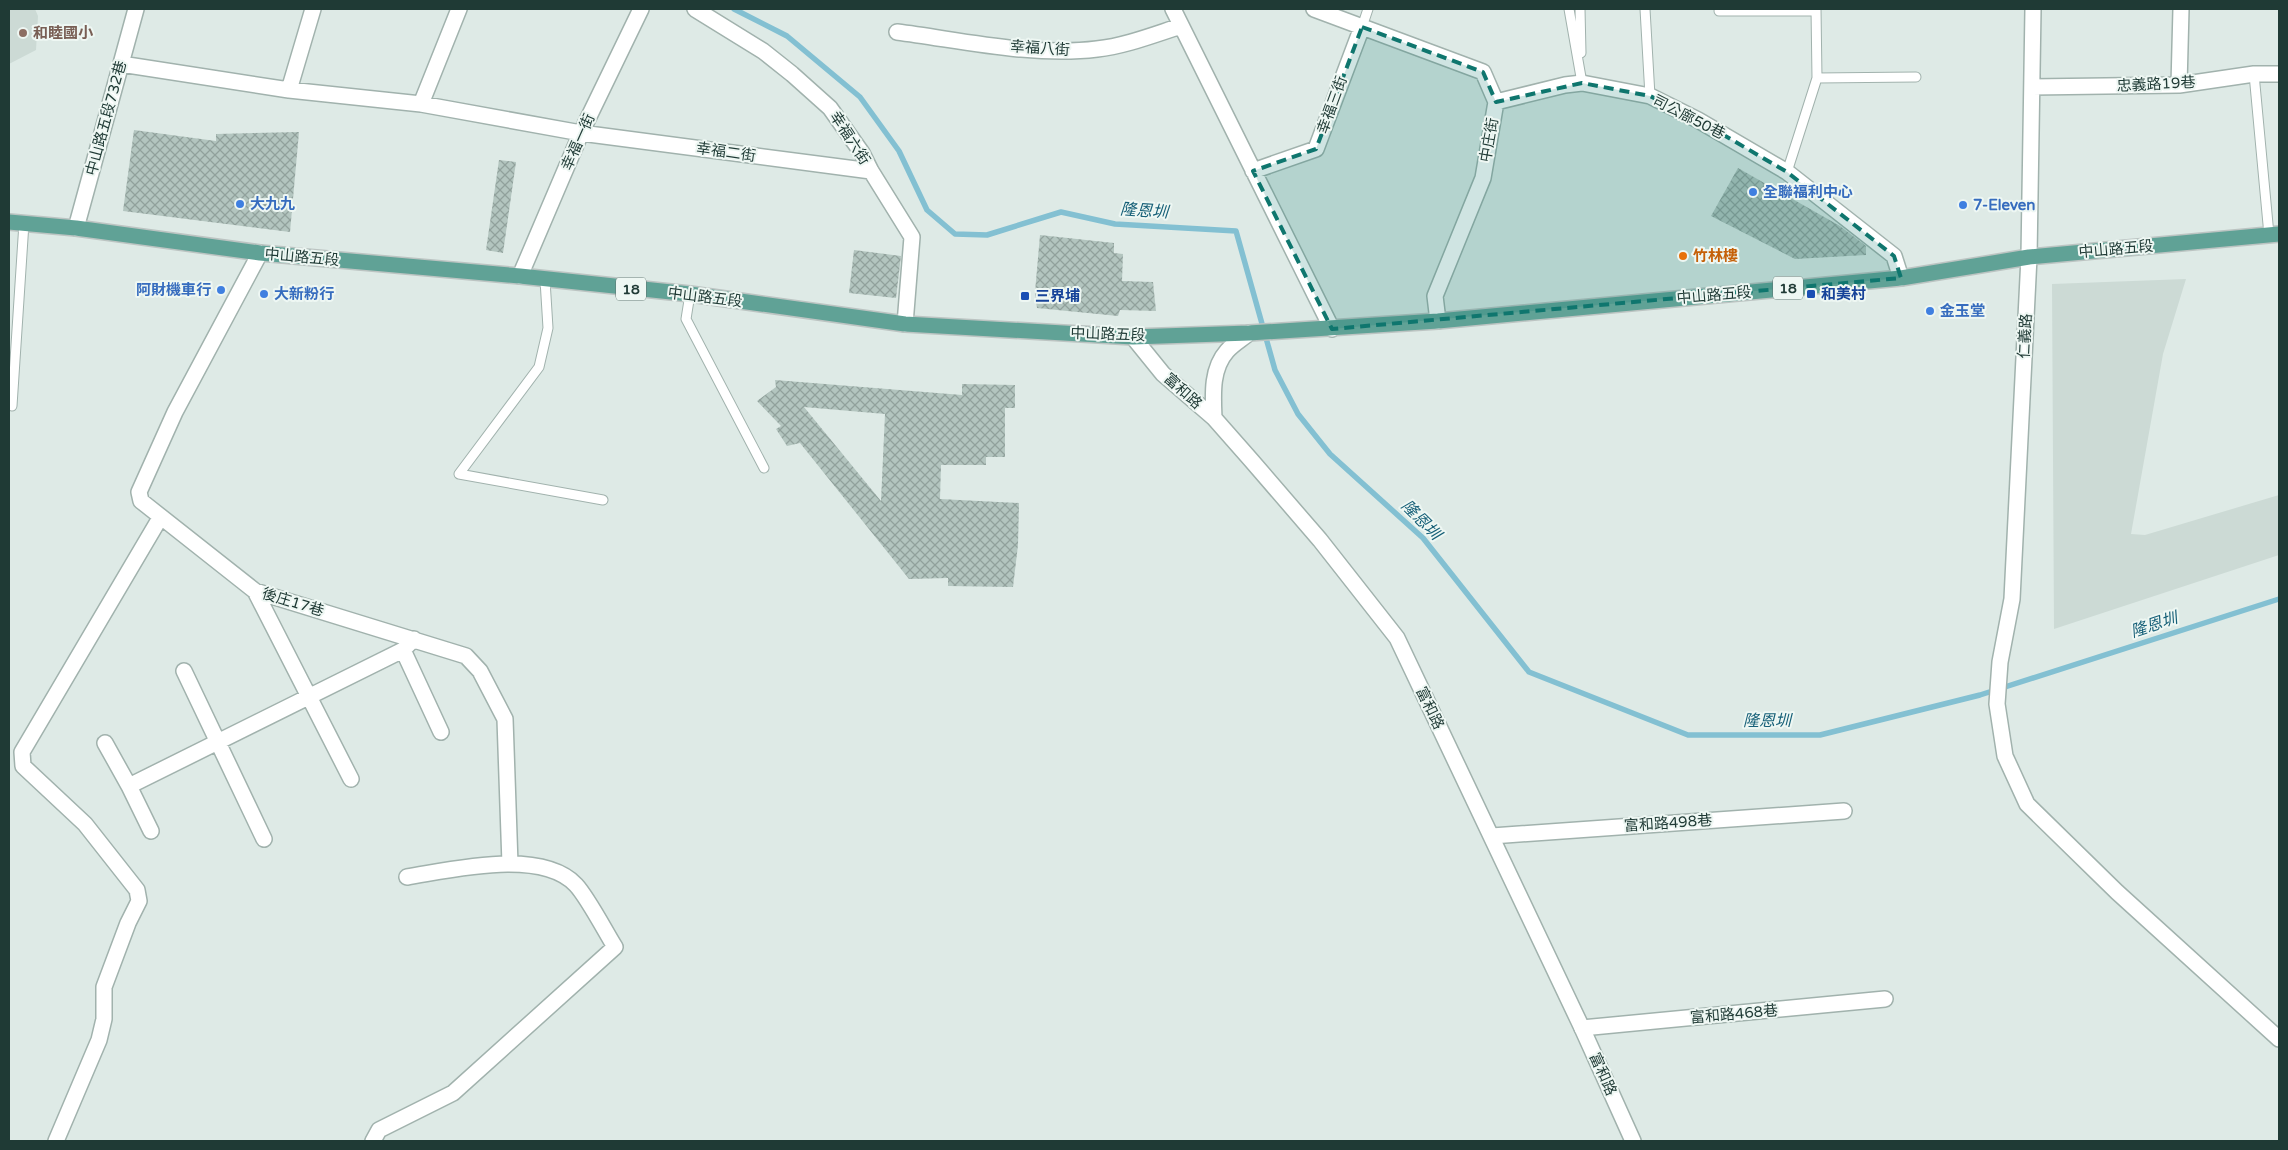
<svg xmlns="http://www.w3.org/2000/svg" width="2288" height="1150" font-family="'Varela Round','Noto Sans TC',sans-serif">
<defs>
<pattern id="building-cross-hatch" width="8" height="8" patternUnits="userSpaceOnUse" patternTransform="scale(1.25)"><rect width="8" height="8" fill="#b3c5bf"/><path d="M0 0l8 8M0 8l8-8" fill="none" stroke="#91a19c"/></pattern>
</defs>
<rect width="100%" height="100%" fill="#deeae6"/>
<path fill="#ccdad5" d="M 9,9 L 35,9 L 38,16 L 36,50 L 9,64 Z
M 2186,279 L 2163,354 L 2131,534 L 2145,535 L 2279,495 L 2279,555 L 2054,629 L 2052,284 Z"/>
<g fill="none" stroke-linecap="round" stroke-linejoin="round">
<path stroke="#83c0d2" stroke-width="5.5" d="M 734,9 L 787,36 L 860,97 L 899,151 L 927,210 L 955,234 L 987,235 L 1061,212 L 1115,224 L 1236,231 L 1275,370 L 1298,414 L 1330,454 L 1423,538 L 1529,672 L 1688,735 L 1820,735 L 1980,695 L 2279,599"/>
</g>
<path fill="url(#building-cross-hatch)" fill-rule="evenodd" d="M 134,130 L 216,141 L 216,134 L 299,132 L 290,232 L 123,211 Z
M 499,160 L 516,162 L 503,253 L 486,250 Z
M 1738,168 L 1840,226 L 1866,246 L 1866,255 L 1795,259 L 1711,216 Z
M 1040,235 L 1114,243 L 1114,253 L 1123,254 L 1122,281 L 1153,282 L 1156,311 L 1120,310 L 1118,316 L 1037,308 L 1035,292 Z
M 854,250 L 901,256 L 896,298 L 849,293 Z
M 775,380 L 962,395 L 962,384 L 1015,385 L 1015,408 L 1005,408 L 1005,457 L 986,457 L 986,465 L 941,465 L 940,499 L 1019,503 L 1018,545 L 1013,587 L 948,586 L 948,578 L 909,579 L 800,443 L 787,446 L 776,429 L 781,426 L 757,401 L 776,387 ZM 804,407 L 885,414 L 881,501 Z"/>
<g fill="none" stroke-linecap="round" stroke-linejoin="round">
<defs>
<path id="service" d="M 1569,9 L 1582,83
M 1580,9 L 1581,53
M 1645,9 L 1650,96
M 1719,11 L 1816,11
M 1362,27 L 1368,9
M 2254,74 L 2269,235
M 1817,78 L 1916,77
M 1787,172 L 1817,78 L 1816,9
M 545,280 L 548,328 L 539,367 L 459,474 L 603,500
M 690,294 L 686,319 L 764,468
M 12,406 L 24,223"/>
<path id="minor" d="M 695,9 L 763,51 L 792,74 L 830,108 L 862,153 L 871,171 L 912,237 L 905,324
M 1173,9 L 1332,329
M 1314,9 L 1483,72 L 1496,102 L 1483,178 L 1435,296 L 1438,321
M 2033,9 L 2029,257 L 2012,599 L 2000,662 L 1997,704 L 2005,756 L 2027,804 L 2117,892 L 2279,1039
M 897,32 C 960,40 1033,57 1097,49 C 1125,46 1153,35 1181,26
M 121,64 L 289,90 L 421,104 L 581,133 L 871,171
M 2179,85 L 2181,9
M 2032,87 L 2179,85 L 2254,74 L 2279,74
M 289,90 L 313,9
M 1496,102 L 1565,85 L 1582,83 L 1650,96 L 1698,120 L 1787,172 L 1894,256 L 1901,278
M 421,104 L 459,9
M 1253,171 L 1316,149 L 1362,27
M 76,228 L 136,9
M 260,253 L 175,412 L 139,492 L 141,501 L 255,591 L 466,656 L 480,671 L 505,719 L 510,864
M 520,276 L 581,133 L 641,9
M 255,591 L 351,779
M 403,650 L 441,732
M 184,671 L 264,839
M 105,743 L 129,786 L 151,831
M 129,786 L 403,650 L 414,639
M 1492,836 L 1844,811
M 1582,1028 L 1885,999
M 56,1141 L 99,1040 L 104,1019 L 104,987 L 128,923 L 139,901 L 137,890 L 85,824 L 23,766 L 22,752 L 160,518
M 373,1141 L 379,1130 L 453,1093 L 615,947 C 605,931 588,898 576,885 C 541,848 452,870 407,877"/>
<path id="tertiary" d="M 1133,337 L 1163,374 L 1214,418 L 1251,460 L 1320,540 L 1397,638 L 1582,1028 L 1633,1141
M 1214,418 C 1213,395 1211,369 1227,351 C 1233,344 1242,339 1249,333"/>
<path id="primary" d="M 9,222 L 76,228 L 260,253 L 520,276 L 690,294 L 905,324 L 1133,337 L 1249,333 L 1438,321 L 1901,278 L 2029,257 L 2279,234"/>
</defs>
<use href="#service" stroke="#a1b2ad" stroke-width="11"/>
<use href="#minor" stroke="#a1b2ad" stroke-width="18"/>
<use href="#tertiary" stroke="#a1b2ad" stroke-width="18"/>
<use href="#primary" stroke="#bcc4c2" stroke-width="18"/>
<use href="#service" stroke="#fff" stroke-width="9"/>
<use href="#minor" stroke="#fff" stroke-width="15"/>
<use href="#tertiary" stroke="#fff" stroke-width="15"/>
<use href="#primary" stroke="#60a296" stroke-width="15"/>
</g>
<path fill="#0f766e" fill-opacity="0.2" stroke="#0f766e" stroke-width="4" stroke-dasharray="10 6" stroke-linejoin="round" d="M 1362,27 L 1483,72 L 1496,102 L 1582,83 L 1650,96 L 1698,120 L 1787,172 L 1894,256 L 1901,278 L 1332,329 L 1253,171 L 1316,149 Z"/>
<circle fill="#8d6e63" stroke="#eef7f3" stroke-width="2" cx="23" cy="33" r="5"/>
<g fill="#3f7fe0" stroke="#eef7f3" stroke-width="2">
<circle cx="1753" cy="192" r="5"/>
<circle cx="240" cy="204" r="5"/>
<circle cx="1963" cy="205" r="5"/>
<circle cx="221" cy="290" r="5"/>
<circle cx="264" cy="294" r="5"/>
<circle cx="1930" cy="311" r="5"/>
</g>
<circle fill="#e8710a" stroke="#eef7f3" stroke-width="2" cx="1683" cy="256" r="5"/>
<g fill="#1a4fb4" stroke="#eef7f3" stroke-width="2">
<rect x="1806" y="289" width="10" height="10" rx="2.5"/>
<rect x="1020" y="291" width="10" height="10" rx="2.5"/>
</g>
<g text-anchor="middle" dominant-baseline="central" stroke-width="4" stroke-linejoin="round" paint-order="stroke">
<g fill="#eef7f3" stroke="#5d736e" stroke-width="1">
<rect x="1773" y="276.5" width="30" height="23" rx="4"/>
<rect x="616" y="277.5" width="30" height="23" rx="4"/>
</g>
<g font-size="14" font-weight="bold" fill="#1f3a35">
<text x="1788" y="288">18</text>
<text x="631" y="289">18</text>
</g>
<g font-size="15" font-weight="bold" fill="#785e54" stroke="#eef7f3" text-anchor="start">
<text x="33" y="33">和睦國小</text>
</g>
<g font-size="15" fill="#1f3a35" stroke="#eef7f3">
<text transform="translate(1040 48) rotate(4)">幸福八街</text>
<text transform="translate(2156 84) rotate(-3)">忠義路19巷</text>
<text transform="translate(1332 105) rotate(-70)">幸福三街</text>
<text transform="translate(1689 117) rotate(27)">司公廍50巷</text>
<text transform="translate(106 118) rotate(-75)">中山路五段732巷</text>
<text transform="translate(850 138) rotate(57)">幸福六街</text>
<text transform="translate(1489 140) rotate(-80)">中庄街</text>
<text transform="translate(578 142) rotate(-66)">幸福一街</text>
<text transform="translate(726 152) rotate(8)">幸福二街</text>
<text transform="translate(2116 249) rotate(-5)">中山路五段</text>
<text transform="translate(302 257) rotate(5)">中山路五段</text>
<text transform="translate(1714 295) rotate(-5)">中山路五段</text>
<text transform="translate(705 297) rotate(7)">中山路五段</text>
<text transform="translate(1108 334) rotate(2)">中山路五段</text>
<text transform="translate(2025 336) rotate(-87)">仁義路</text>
<text transform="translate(1183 391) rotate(42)">富和路</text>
<text transform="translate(293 602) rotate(17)">後庄17巷</text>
<text transform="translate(1430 708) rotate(64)">富和路</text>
<text transform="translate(1668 823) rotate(-4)">富和路498巷</text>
<text transform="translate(1734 1014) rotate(-5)">富和路468巷</text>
<text transform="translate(1603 1074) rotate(66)">富和路</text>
</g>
<g font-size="15" font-weight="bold" fill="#366cbe" stroke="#eef7f3" text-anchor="start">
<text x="1763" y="192">全聯福利中心</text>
<text x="250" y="204">大九九</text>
<text x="1973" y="205">7-Eleven</text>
<text x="211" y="290" text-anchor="end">阿財機車行</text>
<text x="274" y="294">大新粉行</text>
<text x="1940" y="311">金玉堂</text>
</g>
<g font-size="15" font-weight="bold" fill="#c56008" stroke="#eef7f3" text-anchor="start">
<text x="1693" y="256">竹林樓</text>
</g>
<g font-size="15" font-weight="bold" fill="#164399" stroke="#eef7f3" text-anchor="start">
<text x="1821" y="294">和美村</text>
<text x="1035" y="296">三界埔</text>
</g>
<g font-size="16" font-style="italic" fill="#176078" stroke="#eef7f3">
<text transform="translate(1144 211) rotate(4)">隆恩圳</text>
<text transform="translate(1421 520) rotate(45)">隆恩圳</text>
<text transform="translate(2154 625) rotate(-18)">隆恩圳</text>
<text x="1767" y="721">隆恩圳</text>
</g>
</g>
<rect width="2288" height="1150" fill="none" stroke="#1f3a35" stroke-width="20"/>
</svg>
